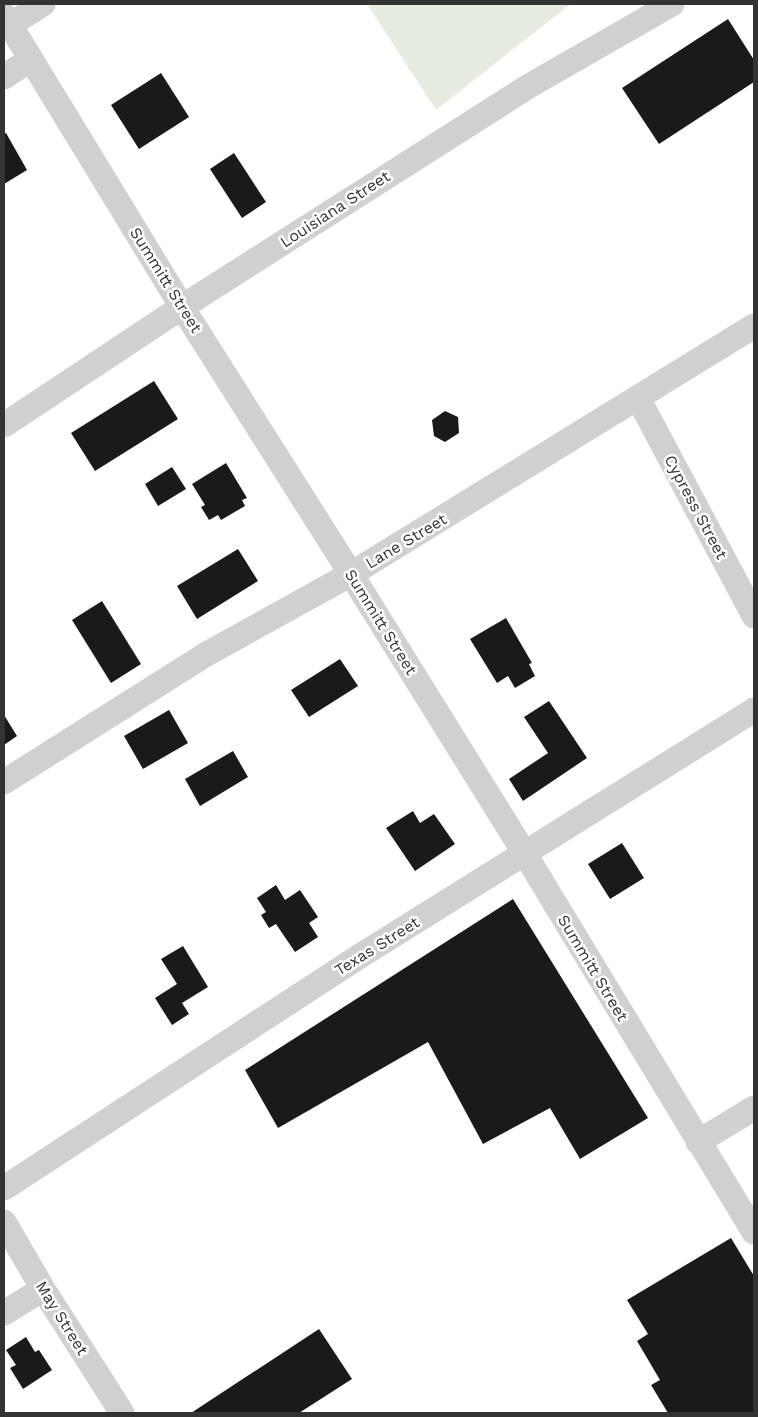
<svg xmlns="http://www.w3.org/2000/svg" width="758" height="1417" font-family="'Work Sans',sans-serif">
<rect width="100%" height="100%" fill="#fff"/>
<path fill="#e6ecdf" d="M 367,4 L 569,4 L 568,6 L 436,110 Z"/>
<path fill="#1a1a1a" d="M 728,19 L 754,60 L 754,82 L 659,144 L 622,88 Z
M 161,73 L 189,117 L 139,149 L 111,105 Z
M 6,133 L 27,170 L 4,184 L 4,134 Z
M 234,153 L 266,202 L 242,218 L 210,169 Z
M 154,381 L 178,419 L 95,471 L 71,433 Z
M 445,411 L 458,417 L 459,433 L 445,442 L 434,436 L 432,420 Z
M 226,463 L 247,498 L 242,500 L 245,506 L 221,520 L 218,515 L 209,520 L 201,507 L 205,505 L 192,484 Z
M 172,467 L 186,489 L 158,506 L 145,484 Z
M 238,549 L 258,581 L 197,619 L 177,586 Z
M 102,601 L 141,664 L 111,683 L 72,620 Z
M 506,618 L 532,663 L 529,664 L 535,676 L 515,688 L 508,676 L 497,683 L 470,639 Z
M 340,659 L 358,686 L 309,717 L 291,690 Z
M 549,701 L 587,758 L 523,801 L 509,779 L 548,753 L 524,717 Z
M 169,710 L 188,743 L 143,769 L 124,736 Z
M 4,715 L 17,736 L 4,745 Z
M 233,751 L 248,777 L 200,806 L 185,779 Z
M 413,811 L 420,823 L 434,814 L 455,844 L 415,871 L 386,828 Z
M 622,843 L 644,878 L 610,899 L 588,864 Z
M 276,885 L 285,900 L 300,890 L 318,917 L 309,923 L 318,937 L 295,952 L 276,924 L 269,928 L 261,915 L 266,912 L 257,898 Z
M 513,899 L 648,1118 L 580,1159 L 550,1108 L 483,1144 L 428,1042 L 278,1128 L 245,1070 Z
M 183,946 L 208,987 L 182,1003 L 189,1014 L 172,1025 L 155,998 L 177,984 L 161,959 Z
M 731,1238 L 754,1276 L 754,1413 L 668,1413 L 651,1385 L 660,1380 L 637,1341 L 648,1334 L 627,1300 Z
M 319,1329 L 352,1379 L 299,1413 L 191,1413 Z
M 26,1337 L 35,1352 L 39,1350 L 52,1370 L 23,1389 L 10,1368 L 16,1365 L 6,1350 Z"/>
<g fill="none" stroke-linecap="round" stroke-linejoin="round">
<path stroke="#d0d0d0" stroke-width="25" d="M 4,15 L 182,307 L 351,574 L 525,854 L 754,1232
M 10,25 L 43,4
M 4,77 L 31,59
M 638,398 L 754,616
M 4,425 L 182,307 L 529,86 L 672,4
M 4,782 L 205,655 L 351,574 L 754,326
M 698,1142 L 754,1108
M 4,1188 L 360,956 L 754,710
M 4,1222 L 43,1289 L 122,1413
M 4,1313 L 43,1289"/>
</g>
<g text-anchor="middle" dominant-baseline="central" stroke-width="5" stroke-linejoin="round" paint-order="stroke">
<g font-size="16" fill="#333" stroke="#fff">
<text transform="translate(335 209) rotate(-33)">Louisiana Street</text>
<text transform="translate(166 280) rotate(58)">Summitt Street</text>
<text transform="translate(696 507) rotate(62)">Cypress Street</text>
<text transform="translate(406 541) rotate(-31)">Lane Street</text>
<text transform="translate(381 622) rotate(58)">Summitt Street</text>
<text transform="translate(377 946) rotate(-32)">Texas Street</text>
<text transform="translate(593 968) rotate(59)">Summitt Street</text>
<text transform="translate(62 1318) rotate(58)">May Street</text>
</g>
</g>
<rect width="758" height="1417" fill="none" stroke="#333333" stroke-width="10"/>
</svg>
